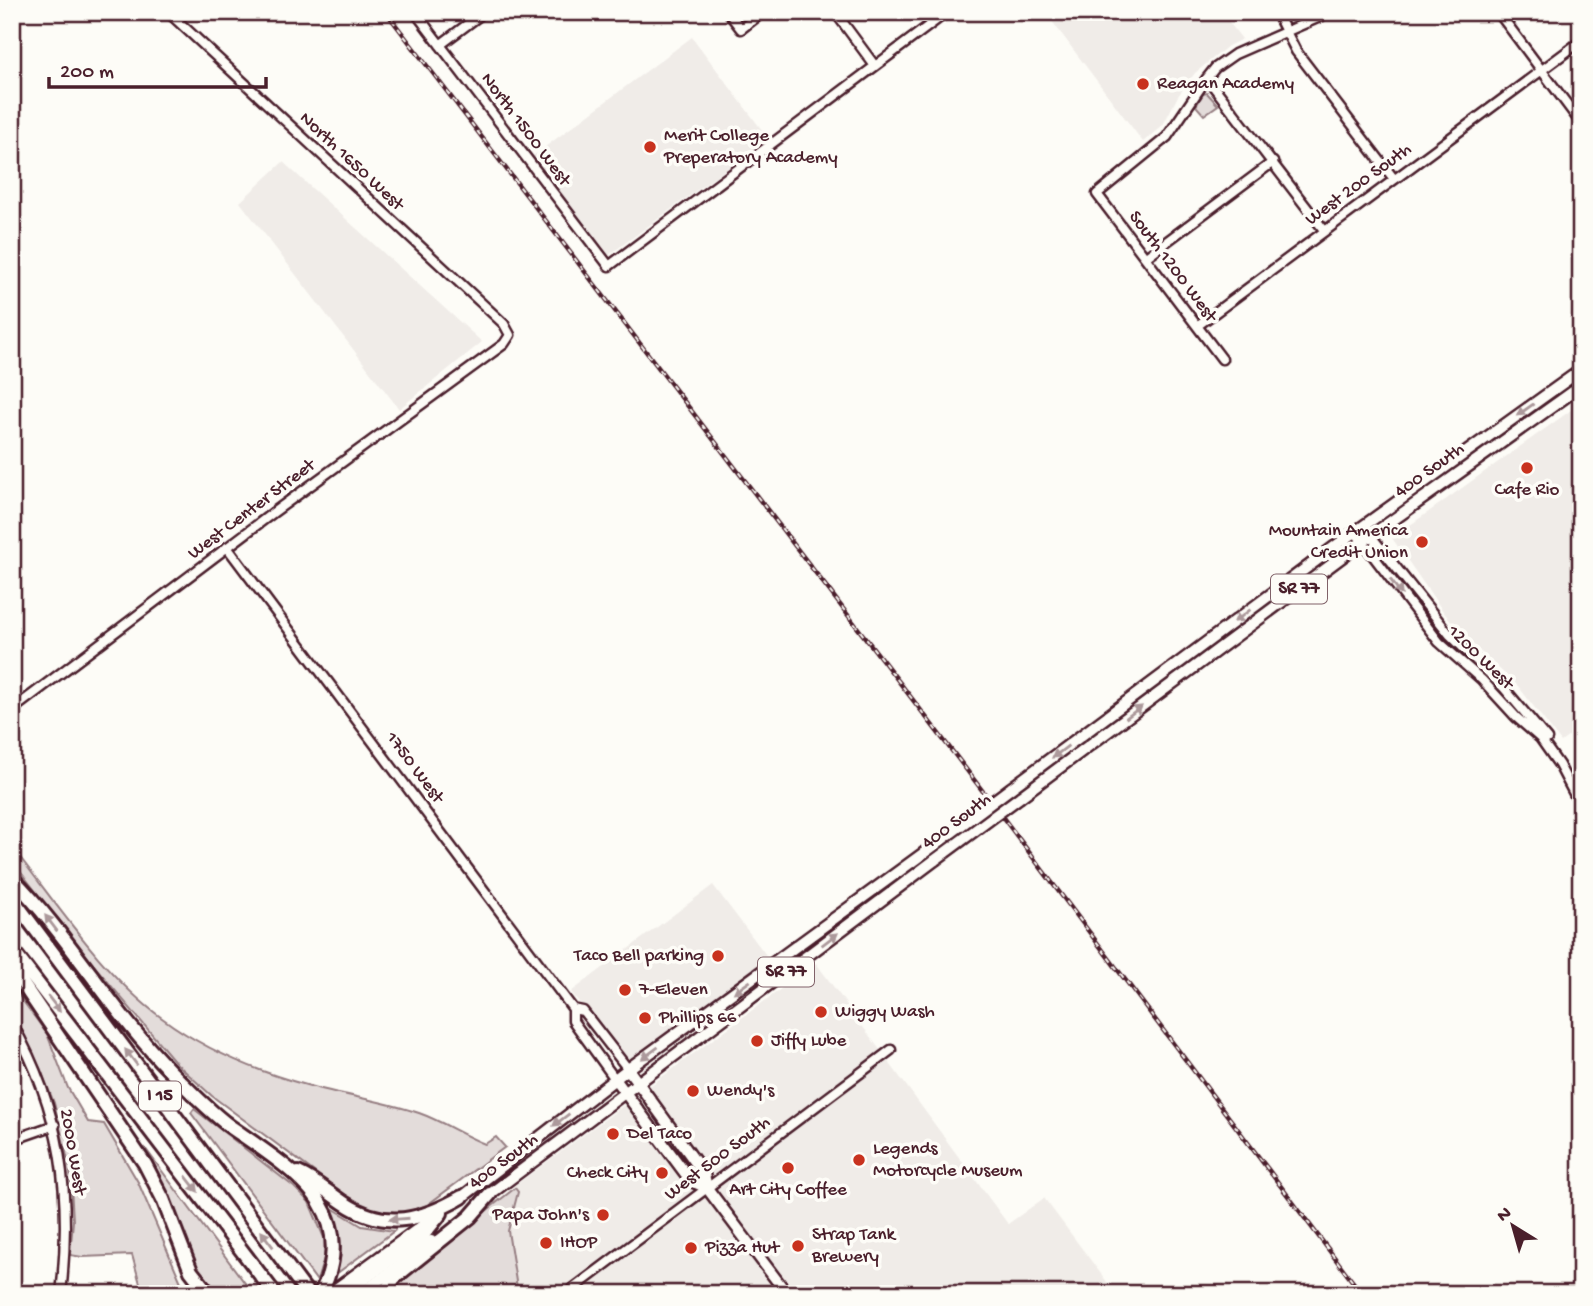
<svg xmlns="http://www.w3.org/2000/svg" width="1593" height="1306" font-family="'Gochi Hand',sans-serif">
<rect width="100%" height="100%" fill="#fdfcf7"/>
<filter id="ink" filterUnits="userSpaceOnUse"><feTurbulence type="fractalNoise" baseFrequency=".0143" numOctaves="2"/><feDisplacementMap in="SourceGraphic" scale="14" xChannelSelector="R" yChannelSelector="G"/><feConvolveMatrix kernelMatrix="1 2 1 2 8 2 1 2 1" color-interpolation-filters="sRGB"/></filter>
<g filter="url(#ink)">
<path fill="#f0ece8" d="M 1045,12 L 1221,12 L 1242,39 L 1228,46 L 1195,73 L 1178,96 L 1163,125 L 1143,142 Z
M 692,37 L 768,138 L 609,255 L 533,156 Z
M 283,162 L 482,342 L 399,409 L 240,202 Z
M 1581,403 L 1581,727 L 1561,742 L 1518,686 L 1473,645 L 1445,614 L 1392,538 Z
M 713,885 L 769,959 L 634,1060 L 624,1060 L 571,992 Z
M 816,963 L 1008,1224 L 1044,1198 L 1116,1294 L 518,1294 L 508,1231 L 513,1187 Z"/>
<path fill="#e3dcda" stroke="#967e82" stroke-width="2" d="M 1207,93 L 1218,105 L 1204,115 L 1196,106 L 1203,94 Z
M 12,847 C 57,904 103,975 162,1018 C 205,1050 258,1072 310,1086 C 346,1096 384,1101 419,1113 C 442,1121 462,1135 485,1144 L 496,1137 L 505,1147 L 427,1205 L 410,1211 L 395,1212 L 395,1215 L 364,1209 L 212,1096 L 177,1064 L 92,963 L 12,861 Z
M 12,986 L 47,1034 L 68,1088 L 88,1122 L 104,1124 L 138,1182 L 186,1294 L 143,1294 L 132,1255 L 82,1257 L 70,1255 L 73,1221 L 70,1169 L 54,1103 L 40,1068 L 12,1015 Z
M 194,1109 L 294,1187 L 309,1202 L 325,1240 L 324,1258 L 317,1281 L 191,1113 Z
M 145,1148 L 253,1294 L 215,1294 C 191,1268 184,1230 170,1199 C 163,1182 151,1167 141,1151 Z
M 515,1188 L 518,1192 L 508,1231 L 518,1294 L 391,1292 L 422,1262 Z
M 332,1208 L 362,1226 L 394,1231 L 336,1274 C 345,1253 340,1229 332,1208 Z"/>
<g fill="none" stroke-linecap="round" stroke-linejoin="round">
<defs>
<path id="minor" d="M 415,12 L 609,266 L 947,12
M 728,12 L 741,29 L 763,12
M 835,12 L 875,66
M 1276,12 L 1296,51 L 1394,179
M 1498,12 L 1581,123
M 440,45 L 484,12
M 1207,78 L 1324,230
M 1146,257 L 1273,162
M 1197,326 L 1581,41
M 1222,359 L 1097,194 L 1167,137 L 1207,78 L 1215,68 L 1235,54 L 1322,16
M 1363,526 L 1450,635 L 1504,688 L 1547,739
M 1355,532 L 1439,642 L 1482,680 L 1516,717 L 1540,738 L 1559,765 L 1581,807
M 227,547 L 573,1009 L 573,1021 L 615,1079
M 12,710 L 274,512 L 504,344 L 510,335 L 504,324 L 168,12
M 573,1009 L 583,1011 L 628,1069
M 12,1023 C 62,1112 72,1194 61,1294
M 12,1140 L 55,1125
M 566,1294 L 891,1050"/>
<path id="major" d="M 1011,788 L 1337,545 L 1581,370
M 1020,797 L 1362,542 L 1581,386
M 628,1069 L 704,1174 L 707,1188 L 787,1294
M 615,1079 L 691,1181 L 707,1188
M 486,1197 L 935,860
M 457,1201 L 628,1069 L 928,850
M 329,1294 L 433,1218
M 361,1294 L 431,1241"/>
<path id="highway" d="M 12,878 C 70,937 111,1011 170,1071 C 188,1089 207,1109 228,1125 C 256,1145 303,1174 320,1203 C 338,1232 336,1265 320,1294
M 12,898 L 308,1294
M 12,950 L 275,1294
M 12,968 L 145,1164 L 163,1199 L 191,1271 L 209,1294
M 298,1173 C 314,1180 329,1193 344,1203 C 386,1231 422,1220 462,1197
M 343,1294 L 424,1234 L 441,1213
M 384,1294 L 394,1278 L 470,1217 L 490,1194"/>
</defs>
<use href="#minor" stroke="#4a1f2b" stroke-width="13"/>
<use href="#major" stroke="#4a1f2b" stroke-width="15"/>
<use href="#highway" stroke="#4a1f2b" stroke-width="18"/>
<use href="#minor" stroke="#fdfcf7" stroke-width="8"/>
<use href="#major" stroke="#fdfcf7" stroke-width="10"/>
<use href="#highway" stroke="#fdfcf7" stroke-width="12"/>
<defs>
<path id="rail" d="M 386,12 L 998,811 L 1362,1294"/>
</defs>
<use href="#rail" stroke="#4a1f2b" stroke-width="4.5"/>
<use href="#rail" stroke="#fdfcf7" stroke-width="2" stroke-dasharray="5" stroke-linecap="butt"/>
<defs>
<path id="major-bridge" d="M 928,850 L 1011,788
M 935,860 L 1020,797"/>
</defs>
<use href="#major-bridge" stroke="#4a1f2b" stroke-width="15" stroke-linecap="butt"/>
<use href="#major-bridge" stroke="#fdfcf7" stroke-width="10"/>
</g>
<defs><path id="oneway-solid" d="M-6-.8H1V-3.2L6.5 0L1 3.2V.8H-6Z" transform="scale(1.75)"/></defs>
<g fill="#ac999b">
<use href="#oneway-solid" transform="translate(1525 410) rotate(145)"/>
<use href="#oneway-solid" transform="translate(1396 587) rotate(53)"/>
<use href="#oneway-solid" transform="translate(1242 616) rotate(143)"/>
<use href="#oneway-solid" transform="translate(1134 712) rotate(-37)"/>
<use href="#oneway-solid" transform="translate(1060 752) rotate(143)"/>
<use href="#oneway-solid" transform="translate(51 923) rotate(-127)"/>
<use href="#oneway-solid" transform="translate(830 939) rotate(-37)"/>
<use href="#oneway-solid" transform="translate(742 987) rotate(145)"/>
<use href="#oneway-solid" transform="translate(54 1004) rotate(52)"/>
<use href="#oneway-solid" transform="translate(650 1053) rotate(144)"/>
<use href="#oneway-solid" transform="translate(131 1057) rotate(-127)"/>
<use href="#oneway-solid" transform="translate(561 1120) rotate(143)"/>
<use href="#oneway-solid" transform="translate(192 1184) rotate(52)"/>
<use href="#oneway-solid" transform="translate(399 1219) rotate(176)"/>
<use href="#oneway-solid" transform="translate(267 1239) rotate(-127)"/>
</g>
</g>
<g fill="#c8321e" stroke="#fdfcf7" stroke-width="2.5">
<circle cx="1143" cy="84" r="7"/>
<circle cx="650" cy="147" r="7"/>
<circle cx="1527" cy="468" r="7"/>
<circle cx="1422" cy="542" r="7"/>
<circle cx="718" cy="956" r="7"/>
<circle cx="625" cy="990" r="7"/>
<circle cx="821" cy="1012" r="7"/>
<circle cx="645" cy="1018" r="7"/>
<circle cx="757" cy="1041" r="7"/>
<circle cx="693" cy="1091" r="7"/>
<circle cx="613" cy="1134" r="7"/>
<circle cx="859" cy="1160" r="7"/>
<circle cx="788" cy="1168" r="7"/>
<circle cx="662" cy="1173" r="7"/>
<circle cx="603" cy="1215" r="7"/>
<circle cx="546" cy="1243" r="7"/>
<circle cx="798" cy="1246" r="7"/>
<circle cx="691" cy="1248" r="7"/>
</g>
<g text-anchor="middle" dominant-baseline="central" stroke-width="7" stroke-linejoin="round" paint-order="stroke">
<g fill="#fdfcf7" stroke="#806168" stroke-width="2">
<rect x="1271" y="574.5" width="56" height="29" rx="5"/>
<rect x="758" y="957.5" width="56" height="29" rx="5"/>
<rect x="139" y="1081.5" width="42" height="29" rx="5"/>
</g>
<g font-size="18" font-weight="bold" fill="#4a1f2b">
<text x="1299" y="589">SR 77</text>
<text x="786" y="972">SR 77</text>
<text x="160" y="1096">I 15</text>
</g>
<g font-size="19" fill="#4a1f2b" stroke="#fdfcf7" text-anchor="start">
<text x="1157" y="84">Reagan Academy</text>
<text x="664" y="136">Merit College<tspan x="664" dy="22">Preperatory Academy</tspan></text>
<text x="1527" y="490" text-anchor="middle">Cafe Rio</text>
<text x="1408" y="531" text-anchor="end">Mountain America<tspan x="1408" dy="22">Credit Union</tspan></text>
<text x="704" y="956" text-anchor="end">Taco Bell parking</text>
<text x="639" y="990">7-Eleven</text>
<text x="835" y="1012">Wiggy Wash</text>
<text x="659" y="1018">Phillips 66</text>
<text x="771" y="1041">Jiffy Lube</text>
<text x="707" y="1091">Wendy's</text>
<text x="627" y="1134">Del Taco</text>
<text x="873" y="1149">Legends<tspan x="873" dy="22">Motorcycle Museum</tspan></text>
<text x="648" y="1173" text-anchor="end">Check City</text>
<text x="788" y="1190" text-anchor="middle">Art City Coffee</text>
<text x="589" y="1215" text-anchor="end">Papa John's</text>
<text x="812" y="1235">Strap Tank<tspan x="812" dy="22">Brewery</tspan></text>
<text x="560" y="1243">IHOP</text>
<text x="705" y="1248">Pizza Hut</text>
</g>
<g font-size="19" fill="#4a1f2b" stroke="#fdfcf7">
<text transform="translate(525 130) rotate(53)">North 1500 West</text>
<text transform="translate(351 162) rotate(43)">North 1650 West</text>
<text transform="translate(1359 185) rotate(-36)">West 200 South</text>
<text transform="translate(1172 267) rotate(53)">South 1200 West</text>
<text transform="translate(1430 471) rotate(-36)">400 South</text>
<text transform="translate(252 510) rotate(-37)">West Center Street</text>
<text transform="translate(1480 658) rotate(44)">1200 West</text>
<text transform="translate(414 768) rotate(53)">1750 West</text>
<text transform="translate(957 822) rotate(-37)">400 South</text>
<text transform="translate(72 1152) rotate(80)">2000 West</text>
<text transform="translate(718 1159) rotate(-37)">West 500 South</text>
<text transform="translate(504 1162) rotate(-37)">400 South</text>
</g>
</g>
<rect width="1593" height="1306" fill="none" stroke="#fdfcf7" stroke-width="42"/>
<rect x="21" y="21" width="1551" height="1264" fill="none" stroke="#4a1f2b" stroke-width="2.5" filter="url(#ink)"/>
<g transform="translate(1513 1226) rotate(323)" stroke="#fdfcf7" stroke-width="5" paint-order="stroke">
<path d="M0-5L12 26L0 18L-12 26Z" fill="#4a1f2b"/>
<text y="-10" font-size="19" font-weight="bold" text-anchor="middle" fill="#4a1f2b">N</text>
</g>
<path d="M49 77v10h217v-10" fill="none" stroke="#4a1f2b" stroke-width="3.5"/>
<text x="60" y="77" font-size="21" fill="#4a1f2b" stroke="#fdfcf7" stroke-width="5" paint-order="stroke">200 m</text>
</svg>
